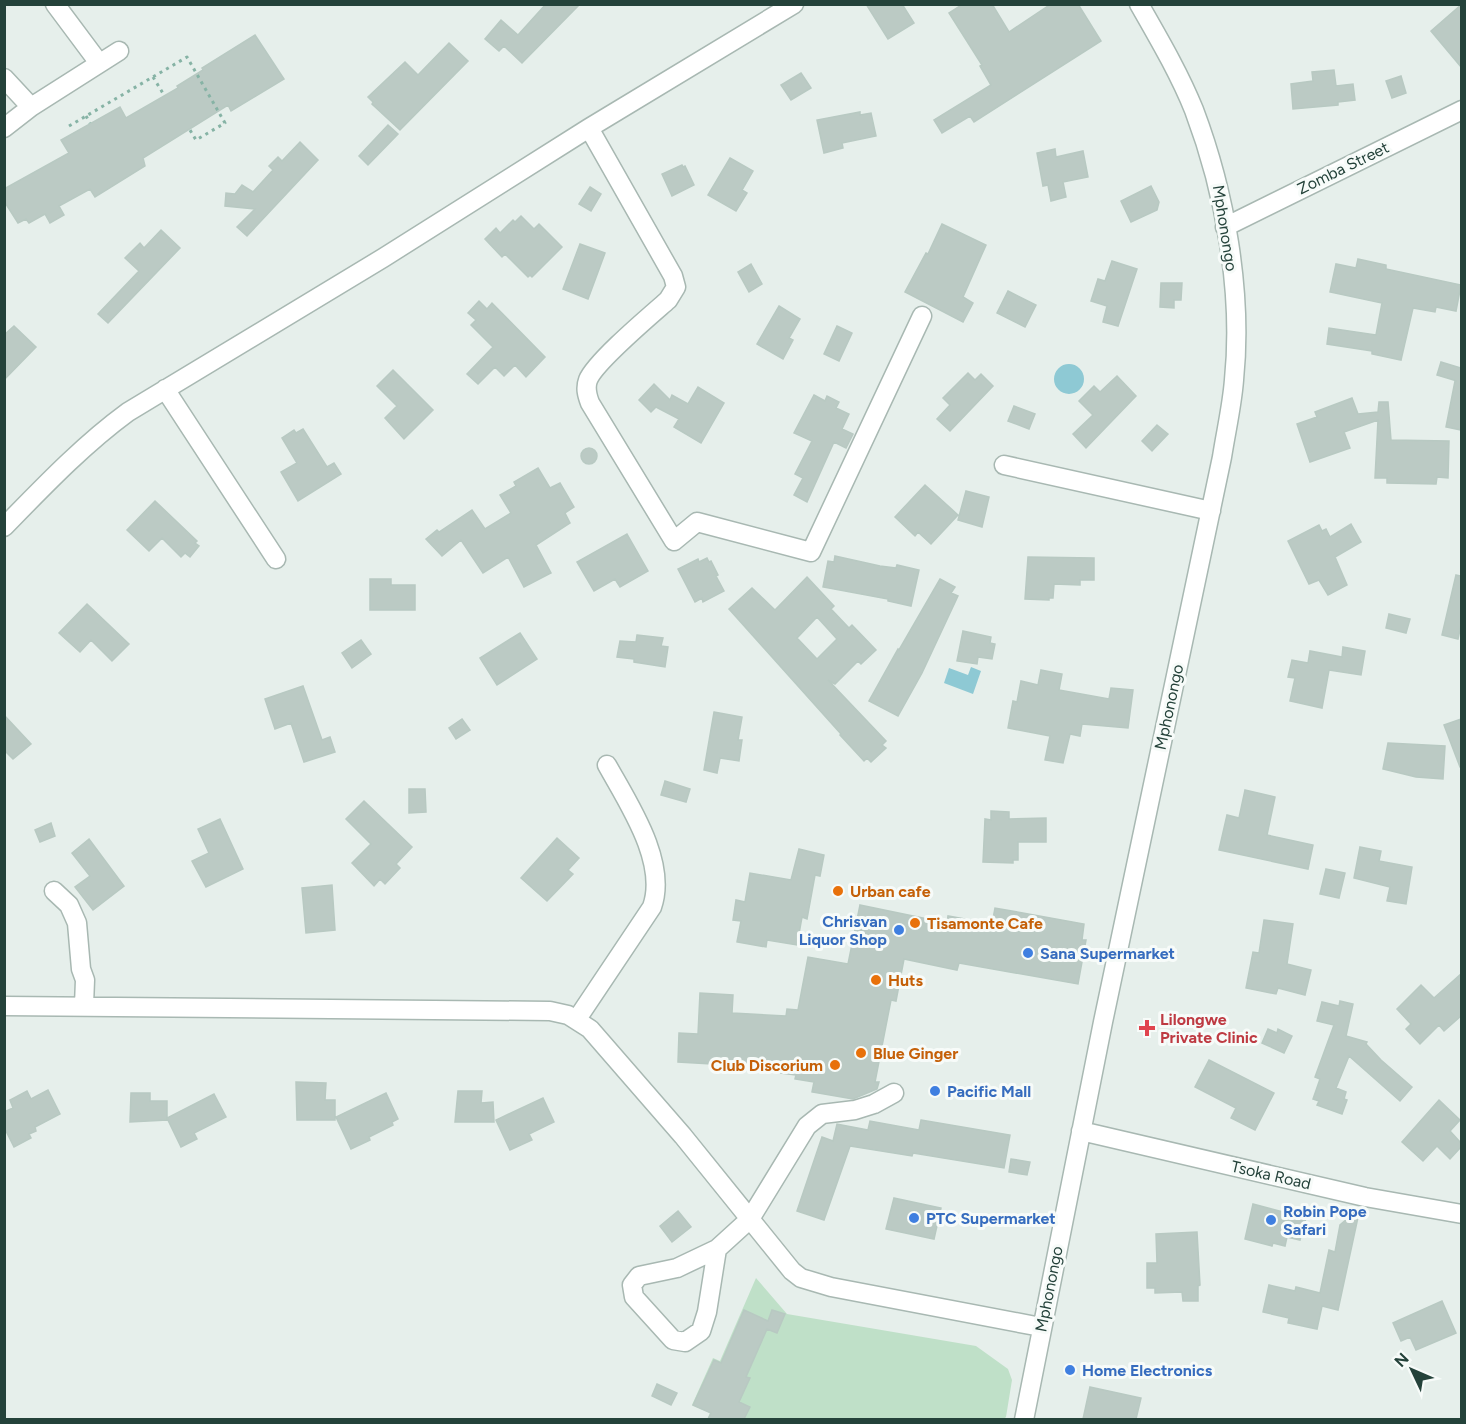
<svg xmlns="http://www.w3.org/2000/svg" width="1466" height="1424" font-family="Figtree,sans-serif">
<rect width="100%" height="100%" fill="#e6efeb"/>
<path fill="#bfe0c8" d="M 756,1278 L 787,1314 L 976,1346 L 1008,1369 L 1012,1380 L 1006,1417 L 1004,1419 L 707,1420 L 710,1413 L 692,1405 L 713,1358 L 720,1361 Z"/>
<path fill="#8ec9d4" d="M1054 379a15 15 0 1 1 30 0a15 15 0 1 1-30 0Z
M 971,667 L 981,671 L 973,694 L 944,683 L 949,668 L 968,675 Z"/>
<path fill="#bbcac4" stroke="#b8c9c2" stroke-width="1.5" fill-rule="evenodd" d="M 546,4 L 580,4 L 522,63 L 504,46 L 499,51 L 485,39 L 501,20 L 518,35 Z
M 866,4 L 902,4 L 914,23 L 888,39 Z
M 963,4 L 992,4 L 1009,32 L 1051,4 L 1078,4 L 1101,41 L 974,122 L 970,116 L 942,133 L 934,120 L 991,85 L 980,66 L 982,65 L 949,13 Z
M 1461,5 L 1461,67 L 1431,31 Z
M 255,35 L 284,79 L 231,111 L 228,105 L 143,158 L 145,166 L 95,197 L 90,189 L 59,206 L 64,215 L 50,223 L 45,214 L 29,223 L 26,219 L 18,223 L 4,201 L 4,189 L 69,153 L 61,140 L 120,107 L 126,118 L 178,88 L 177,86 L 203,70 L 202,68 Z
M 449,43 L 468,61 L 400,130 L 372,104 L 373,102 L 368,97 L 405,62 L 418,75 Z
M 1334,70 L 1336,86 L 1353,84 L 1355,100 L 1338,102 L 1338,105 L 1293,109 L 1291,84 L 1313,81 L 1312,72 Z
M 801,73 L 811,88 L 791,100 L 781,85 Z
M 1401,76 L 1406,93 L 1392,98 L 1386,81 Z
M 860,112 L 860,115 L 871,113 L 876,136 L 842,143 L 843,148 L 824,153 L 817,120 Z
M 388,125 L 398,134 L 368,165 L 359,156 Z
M 300,142 L 318,160 L 247,236 L 237,227 L 255,209 L 225,206 L 226,193 L 235,194 L 242,185 L 253,192 L 273,170 L 269,166 L 278,157 L 282,161 Z
M 1055,149 L 1056,157 L 1083,151 L 1088,177 L 1063,182 L 1066,197 L 1051,201 L 1048,185 L 1043,186 L 1037,153 Z
M 730,158 L 753,171 L 742,190 L 747,193 L 736,211 L 708,195 Z
M 682,165 L 683,167 L 685,166 L 694,185 L 672,196 L 662,174 Z
M 1151,186 L 1159,202 L 1157,210 L 1131,222 L 1121,201 Z
M 590,187 L 601,194 L 591,211 L 579,204 Z
M 521,216 L 534,229 L 539,224 L 562,247 L 532,277 L 530,275 L 528,277 L 505,254 L 502,257 L 485,239 L 496,228 L 500,233 L 513,220 L 515,222 Z
M 942,224 L 986,245 L 963,297 L 973,303 L 963,322 L 905,292 L 926,253 L 928,254 Z
M 161,230 L 180,248 L 108,323 L 98,314 L 139,271 L 125,258 L 140,243 L 144,248 Z
M 580,244 L 605,253 L 588,299 L 563,289 Z
M 1358,259 L 1386,265 L 1386,269 L 1461,285 L 1456,311 L 1436,307 L 1435,312 L 1413,308 L 1401,360 L 1372,354 L 1372,351 L 1327,344 L 1329,328 L 1376,335 L 1382,303 L 1330,292 L 1336,264 L 1356,268 Z
M 1112,261 L 1137,269 L 1118,326 L 1103,322 L 1107,306 L 1091,301 L 1098,279 L 1105,281 Z
M 751,264 L 762,284 L 749,292 L 738,272 Z
M 1161,283 L 1182,283 L 1181,300 L 1174,300 L 1174,308 L 1160,307 Z
M 1008,291 L 1036,305 L 1025,327 L 997,313 Z
M 479,301 L 487,309 L 492,303 L 545,357 L 526,377 L 515,365 L 504,376 L 495,367 L 478,384 L 467,374 L 493,347 L 471,325 L 476,320 L 468,313 Z
M 779,306 L 800,319 L 789,338 L 793,340 L 783,359 L 757,344 Z
M 14,326 L 36,347 L 4,380 L 4,335 Z
M 837,326 L 852,333 L 839,361 L 824,354 Z
M 1441,362 L 1461,368 L 1461,430 L 1446,427 L 1455,381 L 1457,381 L 1437,375 Z
M 393,370 L 433,410 L 404,439 L 385,418 L 397,406 L 377,386 Z
M 968,373 L 975,380 L 981,374 L 993,386 L 950,431 L 937,419 L 950,405 L 943,398 Z
M 1117,376 L 1136,396 L 1086,448 L 1073,434 L 1093,415 L 1079,401 L 1094,386 L 1100,392 Z
M 654,384 L 670,400 L 672,395 L 688,404 L 698,387 L 724,403 L 701,443 L 674,427 L 679,419 L 656,407 L 651,412 L 639,400 Z
M 814,395 L 825,401 L 827,396 L 839,402 L 836,408 L 849,414 L 842,429 L 853,434 L 846,448 L 834,442 L 807,502 L 794,495 L 803,478 L 795,474 L 812,441 L 794,433 Z
M 1352,398 L 1358,414 L 1378,412 L 1379,402 L 1388,402 L 1391,440 L 1449,441 L 1448,478 L 1437,477 L 1436,484 L 1387,483 L 1387,478 L 1375,478 L 1378,420 L 1344,432 L 1350,448 L 1310,462 L 1297,424 L 1317,417 L 1315,412 Z
M 1014,406 L 1035,414 L 1029,429 L 1008,421 Z
M 1157,425 L 1168,434 L 1152,451 L 1142,441 Z
M 303,429 L 327,467 L 334,463 L 341,474 L 298,501 L 281,472 L 297,463 L 282,438 L 294,430 L 296,433 Z
M581 456a8 8 0 1 1 16 0a8 8 0 1 1-16 0Z
M 538,468 L 550,488 L 560,483 L 574,507 L 565,513 L 570,523 L 536,545 L 551,573 L 524,587 L 508,557 L 483,573 L 461,540 L 442,556 L 426,539 L 437,530 L 439,532 L 472,510 L 485,529 L 511,513 L 500,495 L 516,486 L 514,482 Z
M 925,485 L 958,515 L 931,544 L 918,532 L 915,536 L 895,517 Z
M 966,491 L 989,497 L 982,527 L 958,520 Z
M 155,501 L 197,541 L 195,543 L 199,546 L 190,557 L 185,553 L 181,557 L 162,538 L 149,551 L 127,530 Z
M 1351,524 L 1361,542 L 1335,557 L 1347,585 L 1328,595 L 1319,580 L 1309,584 L 1288,541 L 1319,525 L 1322,531 L 1326,529 L 1330,537 Z
M 627,534 L 648,571 L 620,587 L 615,579 L 594,591 L 577,562 Z
M 835,556 L 880,566 L 896,568 L 897,565 L 919,570 L 911,606 L 888,601 L 888,599 L 823,587 L 828,561 L 834,562 Z
M 1028,557 L 1094,558 L 1094,580 L 1080,580 L 1080,585 L 1054,584 L 1053,598 L 1049,598 L 1049,600 L 1025,599 Z
M 707,558 L 709,562 L 711,561 L 718,575 L 716,576 L 724,591 L 703,602 L 702,598 L 695,602 L 678,569 L 698,559 L 699,562 Z
M 1456,575 L 1461,576 L 1461,625 L 1458,639 L 1442,635 Z
M 807,577 L 834,606 L 831,609 L 849,628 L 852,625 L 876,650 L 861,664 L 858,661 L 835,684 L 828,680 L 886,741 L 882,745 L 886,748 L 871,762 L 867,758 L 864,761 L 840,735 L 841,734 L 729,609 L 752,588 L 775,610 ZM 817,617 L 837,639 L 817,659 L 797,638 Z
M 370,579 L 391,579 L 391,585 L 415,585 L 415,610 L 370,610 Z
M 940,579 L 955,587 L 951,593 L 958,596 L 922,673 L 898,716 L 869,701 L 898,649 L 899,650 Z
M 87,604 L 129,644 L 112,661 L 91,640 L 80,652 L 59,633 Z
M 1389,614 L 1410,619 L 1406,633 L 1386,628 Z
M 963,631 L 991,637 L 990,643 L 995,644 L 992,659 L 978,657 L 977,664 L 957,661 Z
M 520,633 L 537,659 L 497,685 L 480,658 Z
M 637,635 L 663,638 L 661,646 L 668,647 L 665,667 L 634,662 L 634,659 L 617,657 L 620,641 L 636,642 Z
M 361,640 L 371,654 L 352,668 L 342,653 Z
M 1343,647 L 1365,651 L 1361,675 L 1329,670 L 1322,708 L 1290,701 L 1295,678 L 1288,677 L 1292,660 L 1308,663 L 1310,651 L 1342,657 Z
M 1041,670 L 1062,674 L 1059,690 L 1109,699 L 1111,688 L 1133,690 L 1128,728 L 1082,724 L 1080,736 L 1070,734 L 1063,763 L 1045,760 L 1050,736 L 1008,728 L 1013,701 L 1017,702 L 1021,681 L 1038,685 Z
M 303,686 L 322,740 L 330,737 L 335,752 L 304,762 L 291,723 L 275,729 L 265,699 Z
M 714,712 L 742,717 L 738,740 L 742,740 L 739,761 L 720,758 L 717,773 L 704,770 Z
M 4,715 L 31,744 L 13,759 L 4,750 Z
M 462,719 L 470,730 L 456,739 L 449,728 Z
M 1461,719 L 1461,767 L 1460,767 L 1444,725 Z
M 1388,743 L 1445,746 L 1443,779 L 1416,777 L 1383,769 Z
M 665,781 L 690,789 L 686,802 L 661,795 Z
M 409,789 L 425,789 L 426,812 L 409,813 Z
M 1245,790 L 1275,797 L 1267,835 L 1313,845 L 1308,869 L 1219,850 L 1227,815 L 1239,818 Z
M 364,801 L 412,847 L 396,864 L 400,868 L 385,884 L 380,879 L 374,886 L 352,863 L 371,844 L 346,819 Z
M 991,811 L 1009,812 L 1009,819 L 1046,818 L 1046,842 L 1018,842 L 1018,860 L 1013,860 L 1013,863 L 983,862 L 985,819 L 991,820 Z
M 220,819 L 243,869 L 206,887 L 192,861 L 209,853 L 198,829 Z
M 51,823 L 55,836 L 40,842 L 35,830 Z
M 557,838 L 579,858 L 568,870 L 573,874 L 547,901 L 521,878 Z
M 89,839 L 124,886 L 93,910 L 75,887 L 90,876 L 72,853 Z
M 1360,847 L 1381,851 L 1379,861 L 1412,867 L 1406,904 L 1387,901 L 1390,887 L 1354,878 Z
M 799,849 L 824,855 L 820,876 L 815,875 L 807,919 L 802,917 L 797,945 L 767,940 L 766,947 L 737,942 L 741,921 L 733,920 L 736,900 L 745,902 L 750,873 L 791,880 Z
M 1326,869 L 1345,873 L 1339,898 L 1320,894 Z
M 332,885 L 335,930 L 306,933 L 302,888 Z
M 860,905 L 947,923 L 948,916 L 992,924 L 995,908 L 1084,924 L 1082,940 L 1086,940 L 1078,984 L 959,963 L 957,970 L 904,959 L 896,1001 L 891,1000 L 875,1082 L 879,1082 L 877,1089 L 853,1099 L 812,1092 L 814,1082 L 795,1079 L 796,1075 L 781,1073 L 782,1068 L 678,1062 L 679,1033 L 698,1034 L 700,993 L 733,995 L 732,1013 L 786,1016 L 787,1009 L 798,1010 L 808,957 L 848,964 Z
M 1264,920 L 1293,924 L 1287,964 L 1311,970 L 1305,995 L 1278,988 L 1276,994 L 1246,988 L 1253,952 L 1259,953 Z
M 1461,974 L 1461,1016 L 1444,1031 L 1439,1025 L 1420,1044 L 1406,1029 L 1411,1024 L 1397,1009 L 1421,985 L 1434,998 Z
M 1340,1001 L 1353,1004 L 1346,1036 L 1367,1042 L 1366,1044 L 1381,1060 L 1412,1087 L 1400,1101 L 1349,1056 L 1336,1088 L 1346,1092 L 1344,1099 L 1347,1100 L 1342,1114 L 1317,1105 L 1319,1101 L 1313,1099 L 1320,1079 L 1315,1077 L 1334,1025 L 1317,1021 L 1322,1002 L 1339,1006 Z
M 1268,1029 L 1277,1033 L 1278,1029 L 1292,1036 L 1284,1053 L 1262,1043 Z
M 1209,1060 L 1274,1093 L 1255,1130 L 1231,1118 L 1236,1108 L 1195,1087 Z
M 296,1082 L 326,1083 L 325,1100 L 335,1100 L 335,1120 L 297,1120 Z
M 48,1090 L 60,1114 L 35,1127 L 36,1131 L 29,1134 L 31,1138 L 14,1147 L 4,1127 L 4,1112 L 13,1108 L 10,1100 L 27,1091 L 31,1099 Z
M 458,1091 L 482,1091 L 481,1103 L 493,1102 L 494,1122 L 455,1122 Z
M 131,1093 L 150,1093 L 150,1101 L 167,1101 L 167,1120 L 130,1122 Z
M 386,1093 L 398,1119 L 392,1122 L 393,1125 L 369,1137 L 370,1140 L 351,1149 L 336,1117 Z
M 214,1094 L 226,1117 L 194,1133 L 197,1139 L 181,1147 L 167,1118 Z
M 543,1098 L 554,1122 L 529,1134 L 532,1140 L 510,1150 L 496,1120 Z
M 1439,1100 L 1460,1120 L 1450,1131 L 1461,1143 L 1461,1147 L 1450,1159 L 1437,1146 L 1423,1161 L 1402,1142 Z
M 921,1120 L 1010,1135 L 1004,1168 L 913,1153 L 912,1156 L 850,1146 L 824,1220 L 797,1211 L 822,1137 L 833,1141 L 837,1124 L 868,1130 L 870,1121 L 919,1130 Z
M 1011,1159 L 1030,1162 L 1027,1175 L 1009,1172 Z
M 894,1198 L 941,1208 L 934,1239 L 886,1229 Z
M 1253,1204 L 1306,1218 L 1300,1240 L 1287,1237 L 1285,1246 L 1273,1243 L 1272,1246 L 1245,1239 Z
M 1360,1208 L 1338,1310 L 1322,1306 L 1317,1329 L 1288,1323 L 1289,1318 L 1263,1312 L 1269,1285 L 1295,1291 L 1296,1287 L 1320,1293 L 1329,1250 L 1335,1252 L 1340,1225 Z
M 678,1211 L 691,1227 L 672,1242 L 660,1226 Z
M 1197,1232 L 1200,1285 L 1198,1286 L 1198,1301 L 1183,1301 L 1182,1292 L 1155,1293 L 1155,1288 L 1147,1288 L 1147,1263 L 1157,1263 L 1156,1234 Z
M 1442,1301 L 1456,1333 L 1416,1350 L 1410,1337 L 1401,1341 L 1393,1323 Z
M 744,1310 L 768,1321 L 772,1310 L 785,1314 L 777,1333 L 767,1329 L 746,1377 L 750,1378 L 739,1402 L 750,1407 L 744,1419 L 708,1419 L 711,1413 L 693,1405 L 714,1360 L 721,1363 Z
M 657,1384 L 677,1393 L 671,1405 L 652,1396 Z
M 1090,1387 L 1141,1398 L 1136,1419 L 1083,1419 Z"/>
<g fill="none" stroke-linecap="round" stroke-linejoin="round">
<defs>
<path id="minor" d="M 55,4 L 99,63
M 4,78 L 31,107
M 4,128 L 31,107 L 119,51
M 589,128 L 673,276 L 676,287 L 668,300 C 651,315 595,362 588,380 C 585,388 587,395 590,403 L 674,541 L 697,522 L 811,552 L 922,316
M 1225,227 L 1462,110
M 165,389 L 276,559
M 1004,465 L 1211,511
M 4,527 C 44,486 83,445 128,412 L 383,258 L 589,128 L 794,4
M 54,891 L 69,905 L 77,923 L 81,969 L 85,980 L 84,1005
M 4,1006 L 550,1011 L 568,1015 L 590,1029 L 683,1136 L 792,1271 L 801,1278 L 831,1287 L 1041,1327
M 577,1019 L 652,907 C 668,862 628,803 607,765
M 1081,1131 L 1365,1197 L 1462,1214
M 717,1249 L 677,1268 L 639,1276 L 632,1285 L 634,1297 L 673,1340 L 685,1342 L 701,1331 L 707,1312 L 717,1249 L 750,1219 L 807,1126 L 822,1114 L 855,1110 L 874,1104 L 894,1093
M 1024,1420 L 1103,1022 L 1222,457 C 1226,431 1232,406 1234,380 C 1243,292 1225,192 1194,110 C 1179,73 1159,39 1139,4"/>
</defs>
<use href="#minor" stroke="#a8b8b2" stroke-width="21"/>
<path stroke="#86b3a5" stroke-width="3" stroke-dasharray="3 4.5" stroke-linecap="butt" d="M 153,77 L 164,95
M 86,116 L 90,123
M 69,126 L 187,57 L 225,123 L 196,140 L 190,130"/>
<use href="#minor" stroke="#fff" stroke-width="18"/>
</g>
<g fill="#e8710a" stroke="#f7fbf9" stroke-width="2">
<circle cx="838" cy="891" r="6"/>
<circle cx="915" cy="923" r="6"/>
<circle cx="876" cy="980" r="6"/>
<circle cx="861" cy="1053" r="6"/>
<circle cx="835" cy="1065" r="6"/>
</g>
<g fill="#3f7fe0" stroke="#f7fbf9" stroke-width="2">
<circle cx="899" cy="930" r="6"/>
<circle cx="1028" cy="953" r="6"/>
<circle cx="935" cy="1091" r="6"/>
<circle cx="914" cy="1218" r="6"/>
<circle cx="1271" cy="1220" r="6"/>
<circle cx="1070" cy="1370" r="6"/>
</g>
<path fill="#e0444e" stroke="#f7fbf9" stroke-width="2" d="M1144 1019h6v6h6v6h-6v6h-6v-6h-6v-6h6z"/>
<g text-anchor="middle" dominant-baseline="central" stroke-width="6" stroke-linejoin="round" paint-order="stroke">
<g font-size="16" fill="#24423a" stroke="#f7fbf9">
<text transform="translate(1343 168) rotate(-26)">Zomba Street</text>
<text transform="translate(1225 228) rotate(81)">Mphonongo</text>
<text transform="translate(1169 707) rotate(-78)">Mphonongo</text>
<text transform="translate(1271 1175) rotate(13)">Tsoka Road</text>
<text transform="translate(1049 1289) rotate(-79)">Mphonongo</text>
</g>
<g font-size="16" font-weight="bold" fill="#c56008" stroke="#f7fbf9" text-anchor="start">
<text x="850" y="891">Urban cafe</text>
<text x="927" y="923">Tisamonte Cafe</text>
<text x="888" y="980">Huts</text>
<text x="873" y="1053">Blue Ginger</text>
<text x="823" y="1065" text-anchor="end">Club Discorium</text>
</g>
<g font-size="16" font-weight="bold" fill="#366cbe" stroke="#f7fbf9" text-anchor="start">
<text x="887" y="921" text-anchor="end">Chrisvan<tspan x="887" dy="18">Liquor Shop</tspan></text>
<text x="1040" y="953">Sana Supermarket</text>
<text x="947" y="1091">Pacific Mall</text>
<text x="1283" y="1211">Robin Pope<tspan x="1283" dy="18">Safari</tspan></text>
<text x="926" y="1218">PTC Supermarket</text>
<text x="1082" y="1370">Home Electronics</text>
</g>
<g font-size="16" font-weight="bold" fill="#be3a42" stroke="#f7fbf9" text-anchor="start">
<text x="1160" y="1019">Lilongwe<tspan x="1160" dy="18">Private Clinic</tspan></text>
</g>
</g>
<rect width="1466" height="1424" fill="none" stroke="#24423a" stroke-width="12"/>
<g transform="translate(1412 1370) rotate(314)" stroke="#f7fbf9" stroke-width="4.5" paint-order="stroke">
<path d="M0-4.5L10 22L0 15L-10 22Z" fill="#24423a"/>
<text y="-9" font-size="16" font-weight="bold" text-anchor="middle" fill="#24423a">N</text>
</g>
</svg>
